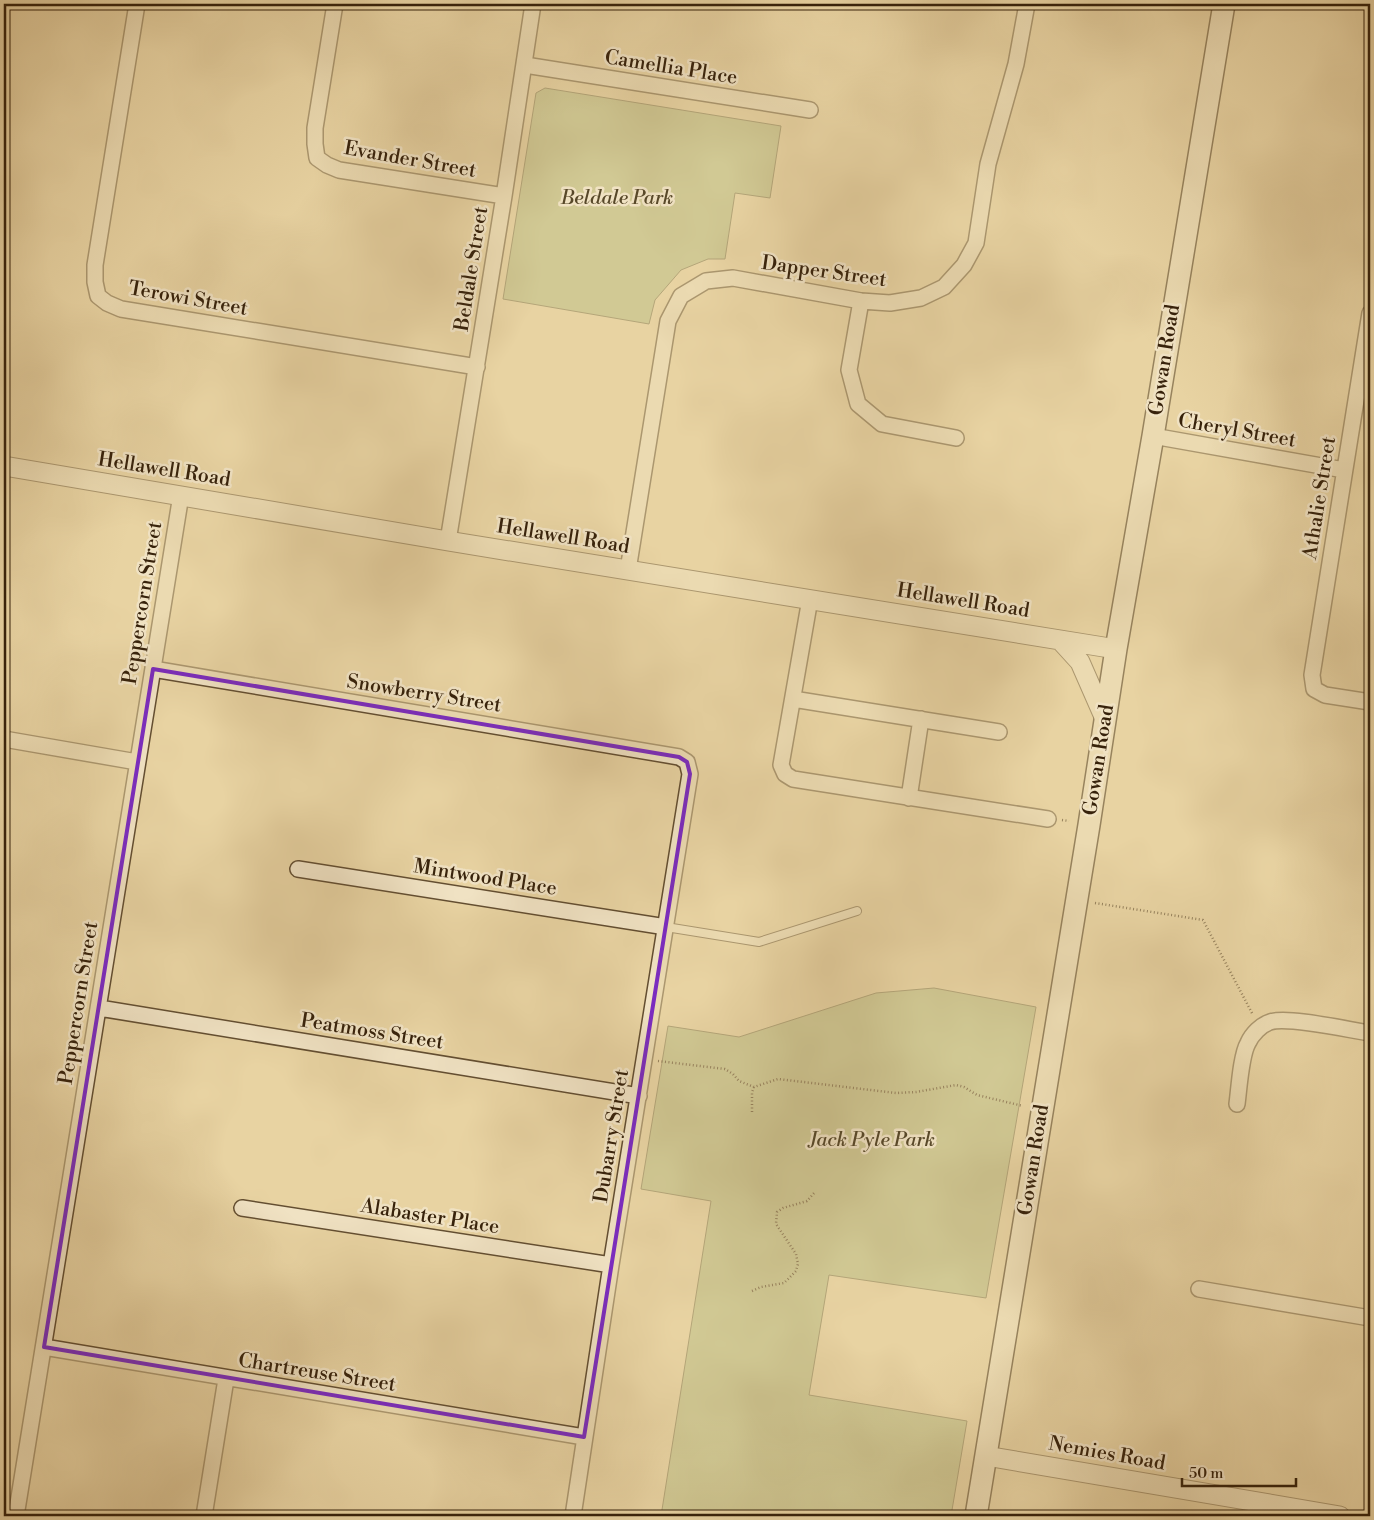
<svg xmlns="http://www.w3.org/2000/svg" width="1374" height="1520" font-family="'Libre Bodoni',serif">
<rect width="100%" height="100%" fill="#e8d3a2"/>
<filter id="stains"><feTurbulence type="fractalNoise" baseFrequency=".004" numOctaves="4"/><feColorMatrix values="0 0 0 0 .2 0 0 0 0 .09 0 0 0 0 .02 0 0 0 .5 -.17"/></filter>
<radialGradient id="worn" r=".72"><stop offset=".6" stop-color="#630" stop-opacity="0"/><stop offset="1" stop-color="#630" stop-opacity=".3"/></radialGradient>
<path fill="#b7bc84" stroke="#776f48" d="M 545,88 L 781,126 L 770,198 L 735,193 L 725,259 L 708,259 L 681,270 L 655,300 L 649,324 L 503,299 L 536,93 Z
M 934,988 L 1036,1007 L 986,1298 L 829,1275 L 809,1395 L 967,1421 L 951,1516 L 661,1516 L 711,1201 L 641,1189 L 668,1026 L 739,1037 L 876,993 Z"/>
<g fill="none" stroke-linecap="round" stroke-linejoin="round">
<defs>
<path id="service" d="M 666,927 L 759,942 L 857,911"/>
<path id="minor" d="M 137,4 L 95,265 L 95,282 L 98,296 L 107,303 L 121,309 L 477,367
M 335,4 L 315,128 L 315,144 L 317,158 L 327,165 L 339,170 L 504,196
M 525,65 L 810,110
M 861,301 L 849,370 L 858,404 L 882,424 L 956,438
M 1370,313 L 1312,675 L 1314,689 L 1325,695 L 1370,702
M 1153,436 L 1344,470
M 448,541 L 504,196 L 533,4
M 628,570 L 668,321 L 681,296 L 706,281 L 733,278 L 861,301 L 890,303 L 921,298 L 944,287 L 964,265 L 976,243 L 988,164 L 1016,64 L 1027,4
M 810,599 L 781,765 L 785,774 L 793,779 L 1048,819
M 153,669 L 679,757 L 687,762 L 690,774 L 611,1265 L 573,1516
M 793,699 L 999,732
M 4,739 L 137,762
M 909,798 L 921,719
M 298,869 L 666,927
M 99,1008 L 639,1096
M 1237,1104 C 1239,1089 1241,1055 1248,1043 C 1252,1034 1261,1025 1270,1022 C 1288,1016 1349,1030 1370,1033
M 242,1208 L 611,1265
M 1199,1289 L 1370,1318
M 44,1347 L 584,1437
M 16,1516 L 181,495
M 204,1516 L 226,1379"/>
<path id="tertiary" d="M 4,466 L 448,541 L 1116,649
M 1060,640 L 1080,662 L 1105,719
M 986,1456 L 1340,1516"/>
<path id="secondary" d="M 976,1516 L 1089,825 L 1116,649 L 1153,436 L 1224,4"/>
</defs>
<use href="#service" stroke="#634e31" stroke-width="10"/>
<use href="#minor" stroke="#634e31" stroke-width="18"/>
<use href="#tertiary" stroke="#634e31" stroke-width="21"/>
<use href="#secondary" stroke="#37220b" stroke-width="24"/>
<path stroke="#37220b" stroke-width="2.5" stroke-dasharray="1 2.5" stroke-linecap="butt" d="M 1062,820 L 1069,821
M 1095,903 L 1203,920 L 1253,1015
M 658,1061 L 725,1069 L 733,1074 L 739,1081 L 754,1087 L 778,1079 L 896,1093 L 916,1092 L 956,1085 L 964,1087 L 977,1095 L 1023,1106
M 752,1112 L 752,1092 L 754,1087
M 752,1291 L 761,1287 L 784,1283 L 796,1271 L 798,1264 L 796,1254 L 776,1224 L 777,1212 L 783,1208 L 807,1201 L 815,1192"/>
<use href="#service" stroke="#f0e2c3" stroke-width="8"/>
<use href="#minor" stroke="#f0e2c3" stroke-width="15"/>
<use href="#tertiary" stroke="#f0e2c3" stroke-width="19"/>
<use href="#secondary" stroke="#f0e2c3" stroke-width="21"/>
</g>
<path d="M0 0H1374V1520H0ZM 153,669 L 679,757 L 687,762 L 690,774 L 584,1437 L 44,1347 Z" fill="#e8d3a2" fill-opacity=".55" fill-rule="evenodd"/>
<path fill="none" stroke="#7b2cbf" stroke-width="4" stroke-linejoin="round" d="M 153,669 L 679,757 L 687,762 L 690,774 L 584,1437 L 44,1347 Z"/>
<g text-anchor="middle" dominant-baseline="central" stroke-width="5" stroke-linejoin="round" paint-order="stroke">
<g font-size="20" fill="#37220b" stroke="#f0e2c3">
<text transform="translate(671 68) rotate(9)">Camellia Place</text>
<text transform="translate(410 160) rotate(10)">Evander Street</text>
<text transform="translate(472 269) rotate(-81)">Beldale Street</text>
<text transform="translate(824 272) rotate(8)">Dapper Street</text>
<text transform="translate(188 299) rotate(10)">Terowi Street</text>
<text transform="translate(1165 360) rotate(-81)">Gowan Road</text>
<text transform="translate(1237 431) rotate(10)">Cheryl Street</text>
<text transform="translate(164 470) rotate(9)">Hellawell Road</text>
<text transform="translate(1320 498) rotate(-81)">Athalie Street</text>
<text transform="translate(563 537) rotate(9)">Hellawell Road</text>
<text transform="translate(963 601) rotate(9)">Hellawell Road</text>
<text transform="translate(143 603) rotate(-81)">Peppercorn Street</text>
<text transform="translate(424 694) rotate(9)">Snowberry Street</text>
<text transform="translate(1099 760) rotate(-81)">Gowan Road</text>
<text transform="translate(485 878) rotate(9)">Mintwood Place</text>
<text transform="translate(79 1003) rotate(-81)">Peppercorn Street</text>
<text transform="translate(372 1032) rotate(9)">Peatmoss Street</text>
<text transform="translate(612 1136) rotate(-81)">Dubarry Street</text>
<text transform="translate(1034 1160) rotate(-81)">Gowan Road</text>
<text transform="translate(430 1217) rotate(9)">Alabaster Place</text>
<text transform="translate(317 1373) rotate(9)">Chartreuse Street</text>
<text transform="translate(1107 1454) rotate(10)">Nemies Road</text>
</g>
<g font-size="20" font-style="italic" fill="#574829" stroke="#f0e2c3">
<text x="617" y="198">Beldale Park</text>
<text x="872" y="1140">Jack Pyle Park</text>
</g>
</g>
<rect width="1374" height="1520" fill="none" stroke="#e8d3a2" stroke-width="20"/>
<rect x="5" y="5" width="1364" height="1510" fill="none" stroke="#37220b" stroke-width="2.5"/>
<rect x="10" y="10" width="1354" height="1500" fill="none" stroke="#37220b"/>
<path d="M1182 1478v8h114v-8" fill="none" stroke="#37220b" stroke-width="2.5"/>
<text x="1189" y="1478" font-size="15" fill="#37220b" stroke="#f0e2c3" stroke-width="4" paint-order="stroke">50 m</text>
<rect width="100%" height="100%" filter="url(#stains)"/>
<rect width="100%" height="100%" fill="url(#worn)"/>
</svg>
